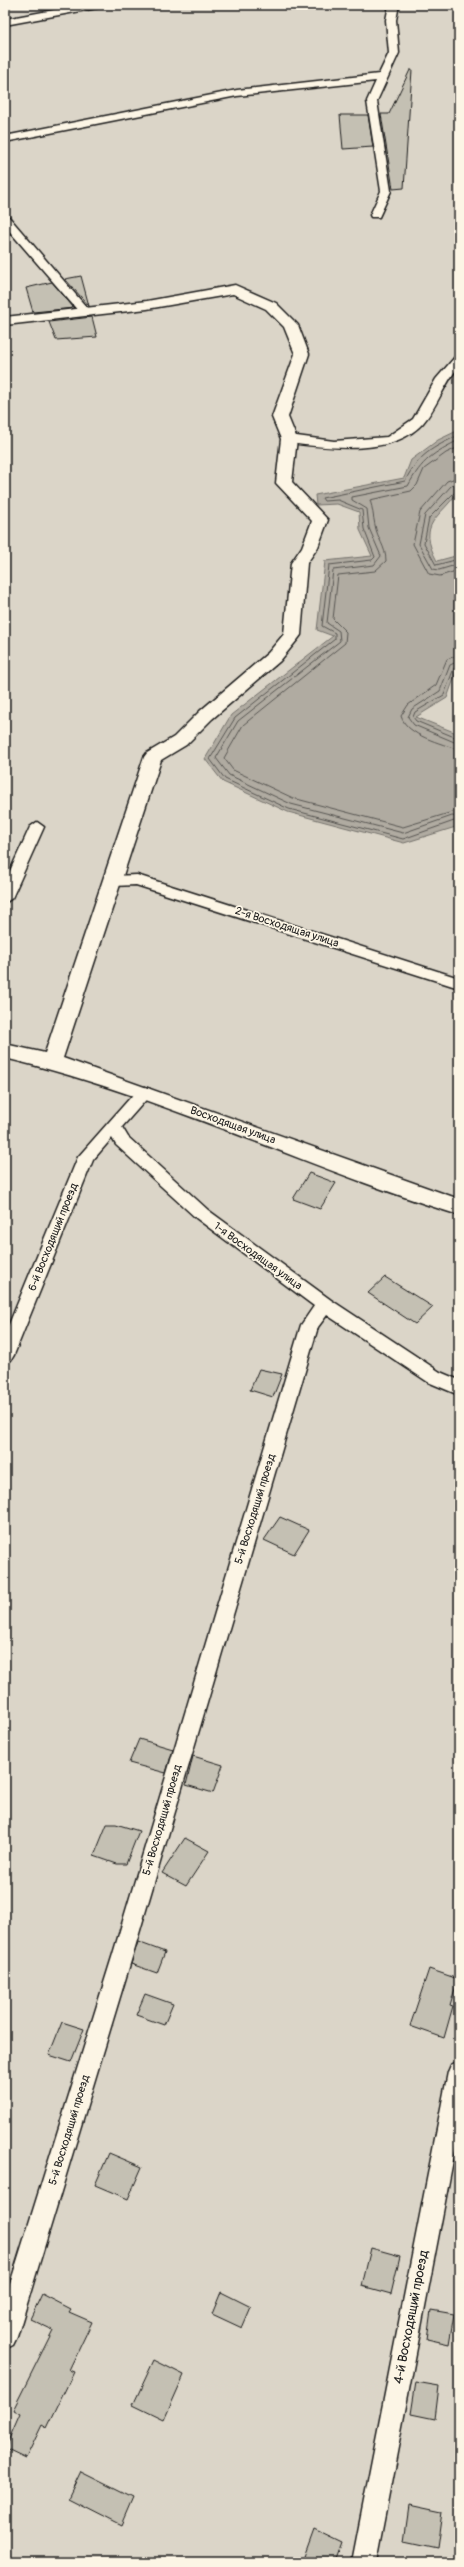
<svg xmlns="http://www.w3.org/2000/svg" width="464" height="2567" font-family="Pangolin,sans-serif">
<rect width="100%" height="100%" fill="#fcf5e5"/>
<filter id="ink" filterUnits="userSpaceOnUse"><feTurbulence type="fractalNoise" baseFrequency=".025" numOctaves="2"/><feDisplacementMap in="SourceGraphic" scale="8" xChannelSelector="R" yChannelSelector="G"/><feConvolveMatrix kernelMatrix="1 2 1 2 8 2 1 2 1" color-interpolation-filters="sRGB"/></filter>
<g filter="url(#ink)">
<path fill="#dbd5c8" stroke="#7c7872" d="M 5,5 L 459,5 L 459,2562 L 5,2562 Z"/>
<path fill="#b0aba1" stroke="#75726c" d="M 459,430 L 459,490 C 440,519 416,522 437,561 L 459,555 L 459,665 L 447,698 L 416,717 L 459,734 L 459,826 L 404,843 L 288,812 L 223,782 L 205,759 L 231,715 L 333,636 L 317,630 L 325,561 L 372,556 L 360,530 L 359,512 L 337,504 L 316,505 L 315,495 L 404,478 L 411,460 L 438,440 Z"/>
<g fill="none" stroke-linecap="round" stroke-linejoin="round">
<path stroke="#575551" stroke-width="1" d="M 459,435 C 432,448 419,454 405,481 L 322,498 L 324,501 L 338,500 L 362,510 L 364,529 L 375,557 L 372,560 L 329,565 L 322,626 L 335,633 L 335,639 L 235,718 L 210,759 L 225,779 L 289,809 L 403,839 L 454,821 L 459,822
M 459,440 C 433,453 422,460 408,486 L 352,497 L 352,500 L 367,509 L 369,528 L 381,556 L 374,565 L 333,570 L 327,623 L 339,631 L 340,641 L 238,721 L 216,758 L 229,775 L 291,804 L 403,833 L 452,816 L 459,817
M 459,447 L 446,453 L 424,469 L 417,485 L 411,491 L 370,500 C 373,509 373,516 375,525 C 377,538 386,547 386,561 L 375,571 L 338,575 L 333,619 L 346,632 L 345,643 L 243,725 L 224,758 L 233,770 L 293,798 L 403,827 L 459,810
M 459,477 L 447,481 L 420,512 L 413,544 L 429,574 L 440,576 L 459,570
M 459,483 L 451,486 L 425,515 L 419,544 L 433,569 L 439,570 L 459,564
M 459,488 L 429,518 L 424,543 L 436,565 L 459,559
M 459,655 L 447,659 L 436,685 L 408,705 L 401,716 C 407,736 441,743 459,750
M 459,661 L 450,665 L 440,691 L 412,709 L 408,717 L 414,725 L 459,744
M 459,666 L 454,668 L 444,695 L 415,712 L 413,717 L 416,721 L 459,739"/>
</g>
<path fill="#c4c0b3" stroke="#1c1c1c" d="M 410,70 L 412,70 L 404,188 L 393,189 L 381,114 L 389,114 Z
M 340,115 L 368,115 L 373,147 L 343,149 Z
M 81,276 L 89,306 L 65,279 Z
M 52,282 L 74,308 L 33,312 L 26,288 Z
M 92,317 L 97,337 L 56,340 L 49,322 Z
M 309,1173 L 336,1183 L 320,1209 L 293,1199 Z
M 385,1277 L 433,1307 L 415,1324 L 368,1293 Z
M 259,1369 L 282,1374 L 273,1397 L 250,1390 Z
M 280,1517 L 309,1530 L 294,1554 L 264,1540 Z
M 139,1739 L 173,1749 L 166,1773 L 129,1763 Z
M 193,1756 L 223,1765 L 213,1793 L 186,1785 Z
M 107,1824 L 116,1824 L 139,1831 L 126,1864 L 117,1864 L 94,1856 Z
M 185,1838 L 209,1851 L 186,1886 L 162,1873 Z
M 138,1942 L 165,1952 L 157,1973 L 131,1964 Z
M 429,1969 L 458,1979 L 450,2005 L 453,2006 L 444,2038 L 410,2026 Z
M 145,1994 L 173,2004 L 164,2025 L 136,2015 Z
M 62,2022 L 84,2029 L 71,2062 L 49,2055 Z
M 109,2153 L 142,2167 L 128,2199 L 95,2185 Z
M 371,2248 L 400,2256 L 391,2294 L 362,2286 Z
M 221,2292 L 251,2307 L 242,2328 L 212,2314 Z
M 42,2294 L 71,2309 L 69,2312 L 92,2322 L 69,2370 L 74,2372 L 47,2428 L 42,2425 L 26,2458 L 5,2448 L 20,2414 L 13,2410 L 53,2330 L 30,2319 Z
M 431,2310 L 454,2314 L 449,2344 L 427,2339 Z
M 154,2360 L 184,2375 L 164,2420 L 133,2405 Z
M 416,2382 L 439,2386 L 435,2419 L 411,2414 Z
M 81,2471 L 133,2497 L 121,2525 L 68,2498 Z
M 409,2505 L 442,2512 L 437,2548 L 404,2541 Z
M 314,2529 L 343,2543 L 336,2562 L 302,2562 Z"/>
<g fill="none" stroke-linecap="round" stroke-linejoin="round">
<defs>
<path id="lane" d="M 81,5 L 102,5 L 97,8 L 5,25 L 5,19 Z
M 389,5 L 399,5 L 396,20 L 399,53 L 377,101 L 391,191 L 379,217 L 371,217 L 370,215 L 381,191 L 367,101 L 376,81 L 237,96 L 5,142 L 5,136 L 237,90 L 379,74 L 389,53 L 386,20 Z
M 5,216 L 9,217 L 88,309 L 88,313 L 80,313 L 5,226 Z
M 459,356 L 459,366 C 444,384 437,407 423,423 C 393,457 329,448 289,443 L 283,439 L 289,435 L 334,441 L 387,437 L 413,419 L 436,379 L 455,357 Z
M 37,822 L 44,827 L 12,898 L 5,903 L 5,882 L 30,827 Z
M 137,875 L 459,978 L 459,988 L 136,885 L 113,886 L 106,881 L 113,876 Z
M 144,1087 L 150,1089 L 152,1093 L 122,1127 L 128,1137 L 208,1210 L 331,1300 L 440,1372 L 459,1380 L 459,1395 L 428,1382 L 327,1315 L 318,1327 L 133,1954 L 17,2337 L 13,2345 L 5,2349 L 5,2300 L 113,1954 L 301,1325 L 314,1306 L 196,1218 L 116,1145 L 112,1138 L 93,1160 L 14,1355 L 11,1360 L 5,1362 L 5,1334 L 78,1157 L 138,1089 Z
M 459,2061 L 459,2129 L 376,2562 L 352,2562 L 448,2072 L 451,2065 Z"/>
<path id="street" d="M 235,285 L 276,303 L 298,325 L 309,354 L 288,417 L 297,439 L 292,482 L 328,520 L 318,547 L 307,563 L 301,635 L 298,639 L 280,661 L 212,719 L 186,745 L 161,760 L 63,1058 L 459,1199 L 459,1215 C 306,1168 161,1095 5,1058 L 5,1044 L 45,1053 L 144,757 L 147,753 L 174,737 L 200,711 L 268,653 L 284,634 L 291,563 L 302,547 L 312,521 L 276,483 L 281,439 L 272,417 L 295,354 L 284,327 L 266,309 L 233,294 L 147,309 L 5,325 L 5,317 L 147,301 Z"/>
</defs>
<use href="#lane" stroke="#1c1c1c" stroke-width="3"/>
<use href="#street" stroke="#1c1c1c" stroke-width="3"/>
<use href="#lane" fill="#fcf5e5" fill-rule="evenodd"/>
<use href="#street" fill="#fcf5e5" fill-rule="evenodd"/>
</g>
</g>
<g text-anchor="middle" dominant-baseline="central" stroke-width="3.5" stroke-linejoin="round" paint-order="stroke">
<g font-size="11" fill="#1c1c1c" stroke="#fcf5e5">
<text transform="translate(287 927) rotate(18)">2-я Восходящая улица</text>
<text transform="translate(233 1125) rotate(20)">Восходящая улица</text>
<text transform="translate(53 1237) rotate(-68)">6-й Восходящий проезд</text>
<text transform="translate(258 1256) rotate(36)">1-я Восходящая улица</text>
<text transform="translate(255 1509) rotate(-73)">5-й Восходящий проезд</text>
<text transform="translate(162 1820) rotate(-74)">5-й Восходящий проезд</text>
<text transform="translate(69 2130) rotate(-73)">5-й Восходящий проезд</text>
</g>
<g font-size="13" fill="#1c1c1c" stroke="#fcf5e5">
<text transform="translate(411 2317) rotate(-79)">4-й Восходящий проезд</text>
</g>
</g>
<rect width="464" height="2567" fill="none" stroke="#fcf5e5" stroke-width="20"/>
<rect x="10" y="10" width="444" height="2547" fill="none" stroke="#1c1c1c" stroke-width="1.5" filter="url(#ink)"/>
</svg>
